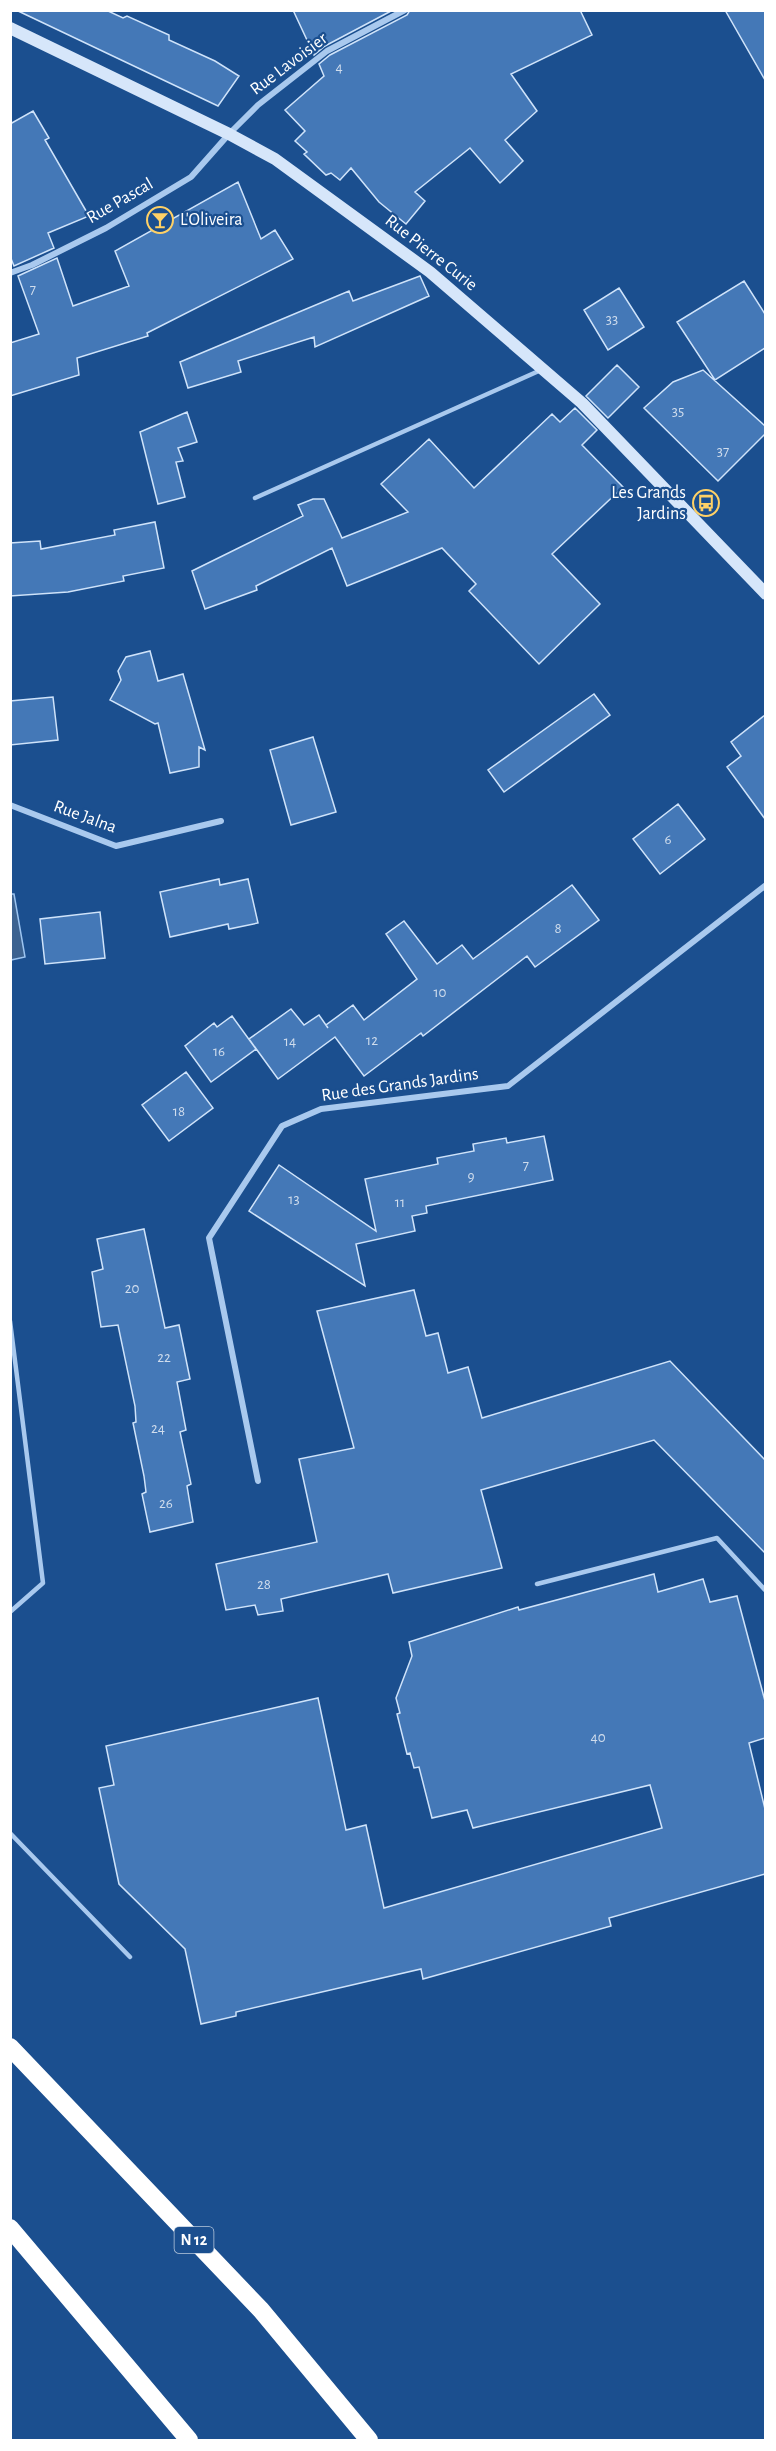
<svg xmlns="http://www.w3.org/2000/svg" width="776" height="2451" font-family="'Alegreya Sans',sans-serif">
<rect width="100%" height="100%" fill="#1b4f8f"/>
<path fill="#3c6290" stroke="#9cc4f0" stroke-width="1.5" d="M 11,894 L 14,894 L 25,957 L 11,960 Z"/>
<path fill="#4478b7" stroke="#cfe3fa" stroke-width="1.5" d="M 16,10 L 106,10 L 123,18 L 127,16 L 169,35 L 169,40 L 215,61 L 239,76 L 218,106 Z
M 293,10 L 393,10 L 325,46 L 314,55 Z
M 410,10 L 580,10 L 592,35 L 511,74 L 537,111 L 505,140 L 523,161 L 500,183 L 470,148 L 415,192 L 425,201 L 406,224 L 379,202 L 351,168 L 340,180 L 331,173 L 326,175 L 304,154 L 307,152 L 295,141 L 305,131 L 285,110 L 324,76 L 319,64 L 330,55 L 407,15 Z
M 725,10 L 765,10 L 765,80 Z
M 33,111 L 49,138 L 45,140 L 89,216 L 48,233 L 54,248 L 14,266 L 10,256 L 10,124 Z
M 238,182 L 261,239 L 275,230 L 293,259 L 147,333 L 148,336 L 77,358 L 79,375 L 10,396 L 10,343 L 39,334 L 18,276 L 57,258 L 73,306 L 129,286 L 115,251 Z
M 420,276 L 429,296 L 315,347 L 314,337 L 238,361 L 241,372 L 188,388 L 180,362 L 349,291 L 353,301 Z
M 744,281 L 765,314 L 765,348 L 715,380 L 677,322 Z
M 619,288 L 644,327 L 608,350 L 584,310 Z
M 617,365 L 639,387 L 608,418 L 586,396 Z
M 703,370 L 765,426 L 765,434 L 718,481 L 644,408 L 673,382 Z
M 575,408 L 597,430 L 582,445 L 623,487 L 552,554 L 600,604 L 539,664 L 469,591 L 476,584 L 442,548 L 347,586 L 332,548 L 256,586 L 257,590 L 205,609 L 192,571 L 303,516 L 298,505 L 313,499 L 324,499 L 342,538 L 408,512 L 381,484 L 429,439 L 474,488 L 552,414 L 560,422 Z
M 187,412 L 197,442 L 178,448 L 183,461 L 176,462 L 185,497 L 158,504 L 140,432 Z
M 155,522 L 164,568 L 123,576 L 124,581 L 68,592 L 10,596 L 10,543 L 40,541 L 41,549 L 115,535 L 114,530 Z
M 150,651 L 158,681 L 183,674 L 205,750 L 199,747 L 199,767 L 170,773 L 158,723 L 155,724 L 110,700 L 121,680 L 118,671 L 126,657 Z
M 594,694 L 610,715 L 504,792 L 488,770 Z
M 53,697 L 58,740 L 10,745 L 10,701 Z
M 765,715 L 765,819 L 727,767 L 741,756 L 731,742 Z
M 313,737 L 336,812 L 291,825 L 270,750 Z
M 678,804 L 705,839 L 660,874 L 633,839 Z
M 219,879 L 220,885 L 248,879 L 258,923 L 229,929 L 228,924 L 170,937 L 160,892 Z
M 572,885 L 599,920 L 535,967 L 527,956 L 423,1036 L 421,1033 L 364,1076 L 335,1037 L 278,1079 L 249,1039 L 291,1009 L 304,1025 L 319,1015 L 328,1028 L 326,1025 L 353,1005 L 364,1020 L 417,979 L 386,934 L 404,921 L 437,964 L 462,945 L 473,959 Z
M 100,912 L 105,958 L 45,964 L 40,919 Z
M 232,1016 L 256,1049 L 211,1082 L 185,1046 L 214,1023 L 217,1027 Z
M 186,1072 L 213,1108 L 169,1141 L 142,1105 Z
M 544,1136 L 553,1180 L 426,1206 L 427,1213 L 412,1216 L 415,1231 L 356,1244 L 365,1286 L 249,1211 L 279,1165 L 376,1231 L 365,1179 L 438,1164 L 437,1158 L 474,1151 L 473,1144 L 506,1138 L 507,1143 Z
M 144,1229 L 165,1328 L 179,1325 L 190,1379 L 177,1382 L 186,1430 L 180,1432 L 191,1484 L 187,1486 L 193,1522 L 150,1532 L 142,1494 L 146,1492 L 144,1476 L 133,1423 L 136,1422 L 135,1406 L 118,1325 L 101,1327 L 92,1272 L 103,1269 L 97,1239 Z
M 414,1290 L 426,1336 L 438,1333 L 448,1373 L 468,1367 L 482,1418 L 670,1361 L 765,1460 L 765,1553 L 654,1440 L 481,1490 L 502,1568 L 393,1593 L 388,1574 L 281,1599 L 283,1611 L 258,1615 L 255,1605 L 226,1610 L 216,1564 L 317,1542 L 299,1459 L 354,1448 L 317,1311 Z
M 654,1574 L 658,1592 L 703,1579 L 710,1602 L 737,1596 L 765,1701 L 765,1738 L 749,1743 L 765,1809 L 765,1874 L 609,1918 L 611,1926 L 423,1979 L 421,1969 L 236,2012 L 236,2016 L 201,2024 L 185,1949 L 119,1884 L 99,1788 L 114,1785 L 106,1746 L 318,1698 L 346,1830 L 366,1825 L 384,1908 L 662,1828 L 650,1785 L 473,1828 L 467,1810 L 432,1818 L 419,1767 L 414,1768 L 410,1753 L 407,1754 L 397,1714 L 400,1713 L 396,1698 L 412,1656 L 409,1642 L 518,1607 L 519,1610 Z"/>
<g fill="none" stroke-linecap="round" stroke-linejoin="round">
<path stroke="#a9c9ee" stroke-width="4.5" d="M 255,498 L 541,370
M 10,1321 L 43,1583 L 10,1612
M 537,1584 L 717,1538 L 766,1591
M 10,1833 L 130,1957"/>
<path stroke="#a9c9ee" stroke-width="6" d="M 10,273 L 32,265 L 106,228 L 191,177 L 229,134 L 258,105 L 327,51 L 405,10
M 10,805 L 116,846 L 221,821
M 258,1481 L 209,1238 L 282,1126 L 321,1109 L 508,1086 L 766,885"/>
<path stroke="#d6e6fa" stroke-width="12" d="M 10,28 L 229,134 L 275,159 L 430,272 L 582,403 L 766,594"/>
<path stroke="#fff" stroke-width="18" d="M 10,2047 L 261,2310 L 369,2440
M 10,2228 L 189,2440"/>
</g>
<defs>
<symbol id="bar-ring" viewBox="-11 -11 22 22"><circle r="9.5" fill="#1b4f8f" stroke="#ffd166" stroke-width="1.5"/><path d="M-6-5H6L.8 .8V4.5H3.5V6h-7V4.5H-.8V.8Z" fill="#ffd166"/></symbol>
<symbol id="bus-ring" viewBox="-11 -11 22 22"><circle r="9.5" fill="#1b4f8f" stroke="#ffd166" stroke-width="1.5"/><path d="M-5-6H5V4H4V6H2V4H-2V6H-4V4H-5ZM-3.5-4V0h7V-4ZM-3.5 1.2v1.5H-2V1.2ZM2 1.2v1.5H3.5V1.2Z" fill="#ffd166"/></symbol>
</defs>
<g fill-rule="evenodd">
<use href="#bar-ring" x="145" y="205" width="30" height="30"/>
<use href="#bus-ring" x="691" y="488" width="30" height="30"/>
</g>
<g text-anchor="middle" dominant-baseline="central" stroke-width="4.5" stroke-linejoin="round" paint-order="stroke">
<g font-size="15" fill="#d0dded">
<text x="339" y="67">4</text>
<text x="33" y="289">7</text>
<text x="612" y="319">33</text>
<text x="678" y="411">35</text>
<text x="723" y="451">37</text>
<text x="668" y="839">6</text>
<text x="558" y="928">8</text>
<text x="440" y="992">10</text>
<text x="372" y="1040">12</text>
<text x="290" y="1041">14</text>
<text x="219" y="1051">16</text>
<text x="179" y="1111">18</text>
<text x="526" y="1165">7</text>
<text x="471" y="1176">9</text>
<text x="294" y="1199">13</text>
<text x="400" y="1202">11</text>
<text x="132" y="1288">20</text>
<text x="164" y="1357">22</text>
<text x="158" y="1428">24</text>
<text x="166" y="1503">26</text>
<text x="264" y="1584">28</text>
<text x="598" y="1737">40</text>
</g>
<rect fill="#1b4f8f" stroke="#bbcadd" stroke-width="1.5" x="174.5" y="2227" width="39" height="26" rx="4.5"/>
<g font-size="16" font-weight="bold" fill="#fff">
<text x="194" y="2240">N 12</text>
</g>
<g font-size="18" fill="#fff" stroke="#1b4f8f">
<text transform="translate(289 64) rotate(-37)">Rue Lavoisier</text>
<text transform="translate(120 201) rotate(-30)">Rue Pascal</text>
<text transform="translate(431 253) rotate(38)">Rue Pierre Curie</text>
<text transform="translate(85 817) rotate(20)">Rue Jalna</text>
<text transform="translate(400 1085) rotate(-8)">Rue des Grands Jardins</text>
</g>
<g font-size="18" fill="#fff" stroke="#1b4f8f" text-anchor="start">
<text x="180" y="220">L'Oliveira</text>
<text x="686" y="493" text-anchor="end">Les Grands<tspan x="686" dy="21">Jardins</tspan></text>
</g>
</g>
<rect width="776" height="2451" fill="none" stroke="#ffffff" stroke-width="24"/>
</svg>
